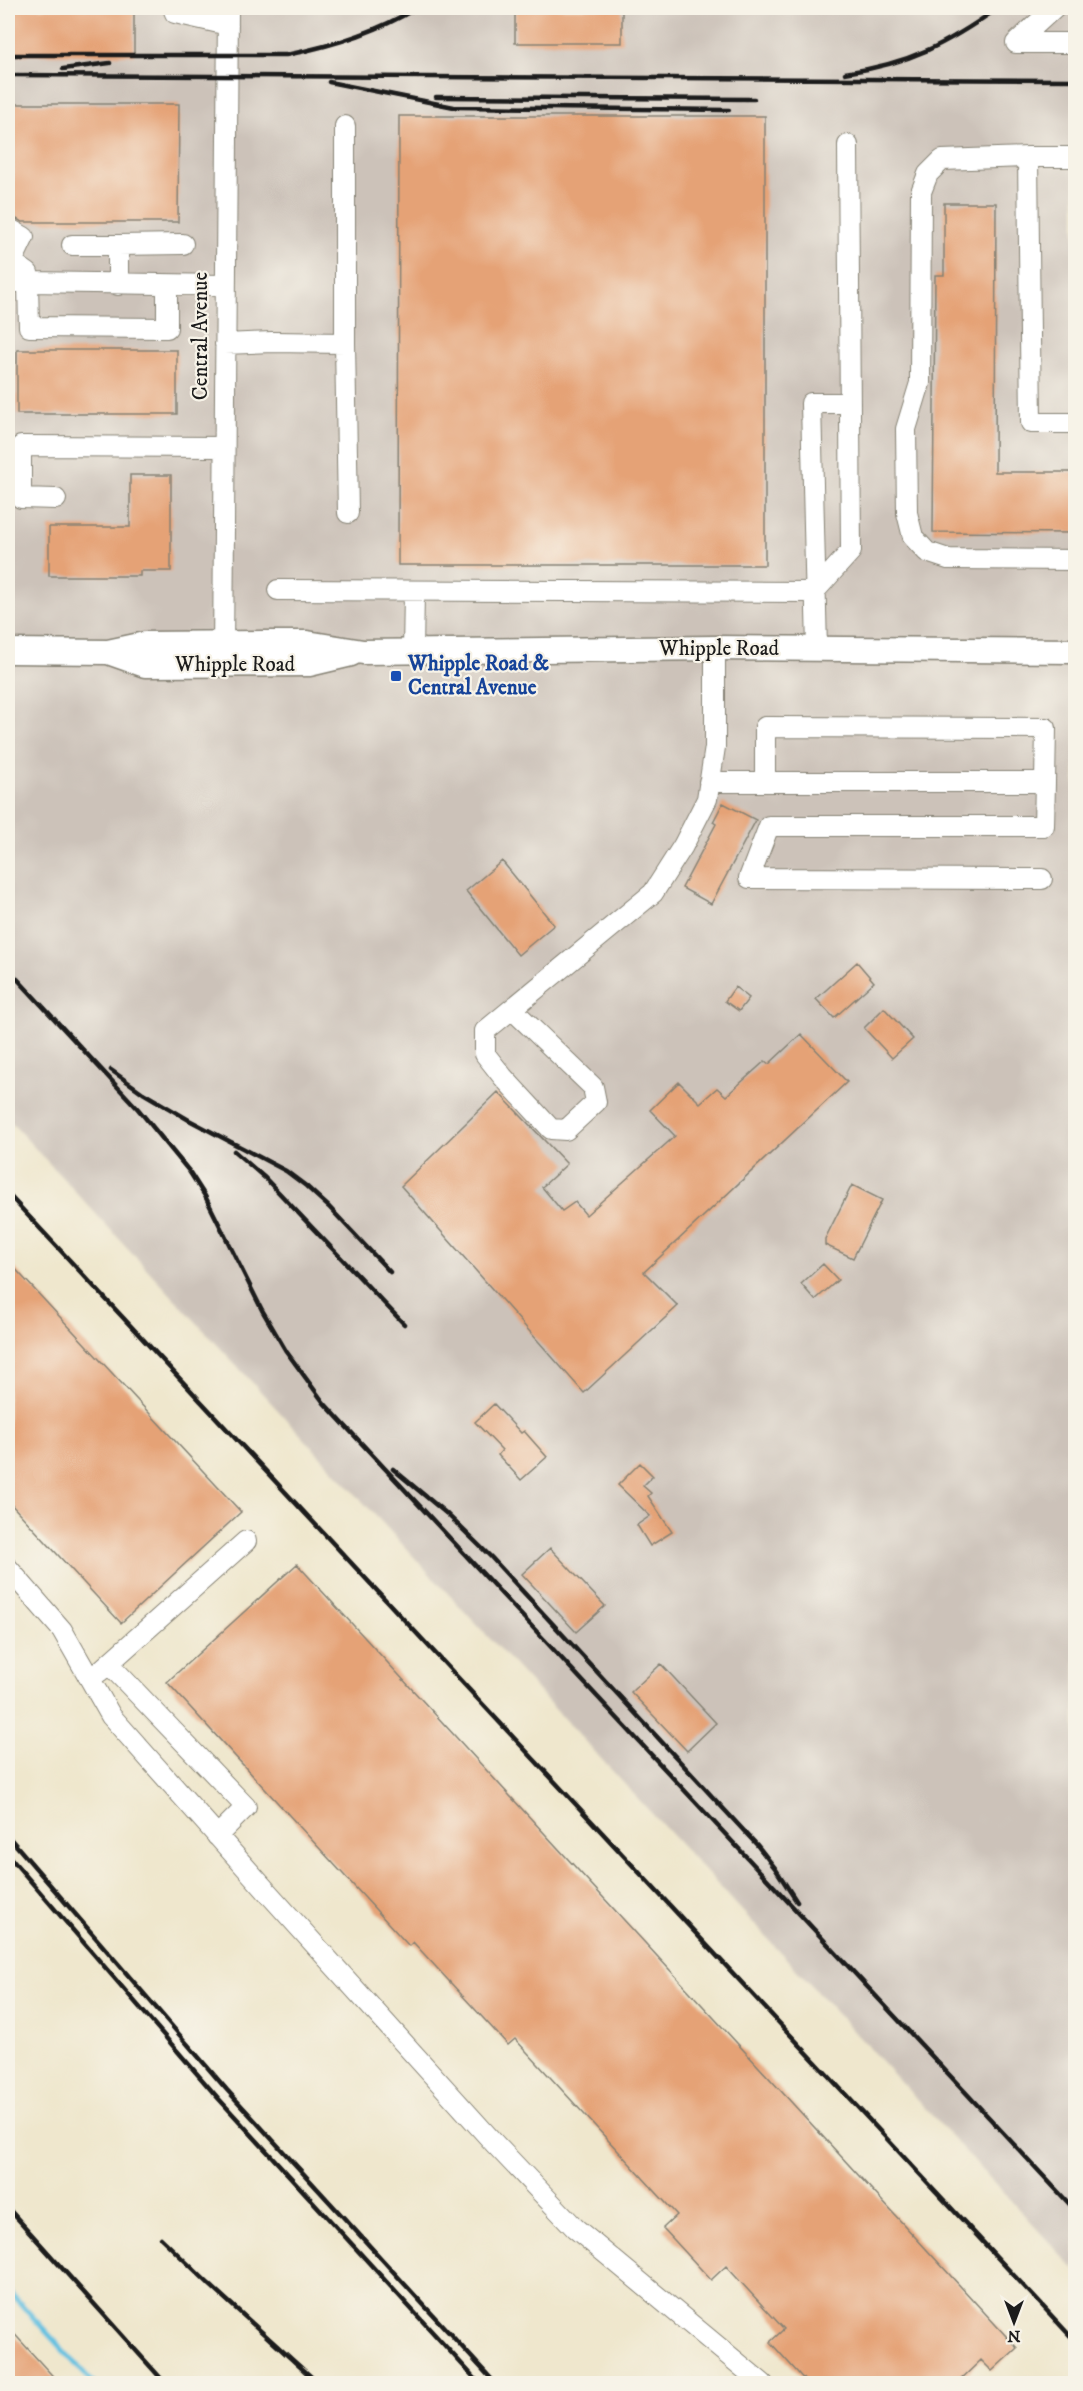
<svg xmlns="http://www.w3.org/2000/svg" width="1083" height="2391" font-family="'IM FELL DW Pica',serif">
<rect width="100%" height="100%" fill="#f7f3e8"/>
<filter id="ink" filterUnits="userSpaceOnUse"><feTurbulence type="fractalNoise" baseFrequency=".0167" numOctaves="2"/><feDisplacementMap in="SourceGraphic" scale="12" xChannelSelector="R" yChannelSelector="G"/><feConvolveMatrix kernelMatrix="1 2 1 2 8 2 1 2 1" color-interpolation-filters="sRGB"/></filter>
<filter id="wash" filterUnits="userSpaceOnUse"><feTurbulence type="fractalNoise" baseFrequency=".008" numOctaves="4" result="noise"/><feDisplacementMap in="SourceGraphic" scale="24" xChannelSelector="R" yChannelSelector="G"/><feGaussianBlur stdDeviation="1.35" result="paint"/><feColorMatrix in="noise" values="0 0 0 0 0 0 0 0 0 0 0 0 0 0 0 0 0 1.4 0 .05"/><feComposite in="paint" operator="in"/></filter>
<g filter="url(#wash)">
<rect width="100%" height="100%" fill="#efe7cd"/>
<path fill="#ccc2b9" d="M 8,8 L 1075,8 L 1075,2270 L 8,1119 Z"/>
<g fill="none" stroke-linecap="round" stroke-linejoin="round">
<path stroke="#63c1e1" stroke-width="5" d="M 8,2290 L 94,2384"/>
</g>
<g id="blocks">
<path fill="#e5a276" d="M 8,8 L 134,8 L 134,55 L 8,55 Z
M 515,8 L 622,8 L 622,43 L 515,43 Z
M 8,104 L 179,104 L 178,222 L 22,222 L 13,217 L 13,128 L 8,128 Z
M 399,116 L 765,116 L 765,565 L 398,565 Z
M 944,203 L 996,203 L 995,472 L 1076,472 L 1076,533 L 933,532 L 935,275 L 944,275 Z
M 17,350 L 177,350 L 177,414 L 17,414 Z
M 130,475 L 171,475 L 171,571 L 140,571 L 140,576 L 49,576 L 49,527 L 130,527 Z
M 723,803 L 756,820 L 711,904 L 682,888 L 716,824 L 713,822 Z
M 502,861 L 554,925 L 518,955 L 466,891 Z
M 857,962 L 874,982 L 834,1018 L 816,999 Z
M 735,987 L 749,998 L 739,1011 L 725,1001 Z
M 884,1008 L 913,1039 L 892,1058 L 864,1028 Z
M 801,1034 L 847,1082 L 644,1272 L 678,1306 L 584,1393 L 401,1186 L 498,1092 L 567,1164 L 542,1187 L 562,1211 L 575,1202 L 586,1215 L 675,1136 L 650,1110 L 679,1082 L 700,1103 L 717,1088 L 726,1096 L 765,1061 L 769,1064 Z
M 852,1185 L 882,1200 L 853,1258 L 825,1245 L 825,1239 Z
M 8,1261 L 241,1512 L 121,1623 L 8,1501 Z
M 823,1264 L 838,1280 L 815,1300 L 801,1284 Z
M 494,1404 L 521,1433 L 524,1431 L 547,1457 L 521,1480 L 498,1455 L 502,1450 L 475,1422 Z
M 640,1463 L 653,1476 L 643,1486 L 651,1493 L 648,1496 L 672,1532 L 650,1546 L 637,1525 L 650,1516 L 618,1485 Z
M 550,1548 L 605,1606 L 576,1632 L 522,1574 Z
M 297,1564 L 1017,2348 L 992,2371 L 981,2360 L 956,2384 L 808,2384 L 770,2342 L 784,2329 L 726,2266 L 711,2280 L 663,2228 L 677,2215 L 515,2039 L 508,2045 L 413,1942 L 409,1946 L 167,1682 Z
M 661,1664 L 716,1723 L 687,1751 L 631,1692 Z
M 8,2327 L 60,2384 L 8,2384 Z"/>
</g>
</g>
<g filter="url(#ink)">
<use href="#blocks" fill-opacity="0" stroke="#868274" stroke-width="1.5"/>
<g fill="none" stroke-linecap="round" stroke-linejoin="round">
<defs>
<path id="minor" d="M 173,8 L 175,13 L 228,25
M 1054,8 L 1016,43 L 1076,43
M 345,126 L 345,343 L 348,513
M 1028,157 L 942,160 L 928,174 L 921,192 L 920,383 L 906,429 L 907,513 L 913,537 L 927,552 L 948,559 L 1076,560
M 1076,157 L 1028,157 L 1031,423 L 1076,423
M 8,228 L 24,237 L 12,262 L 28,273 L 28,282 L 8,282
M 72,245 L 118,245 L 118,285
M 118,245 L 183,244
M 167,285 L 167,328 L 29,327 L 28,282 L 225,285
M 225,344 L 272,342 L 345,343
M 56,499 L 21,498 L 21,446 L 224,447
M 278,590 L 814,592 L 851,551 L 848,145
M 817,649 L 811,403 L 850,403
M 413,652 L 414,592
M 223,656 L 228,8
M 709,782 L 1045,782 L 1044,826 L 769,826 L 749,878 L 1042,879
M 765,782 L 765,727 L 1046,728 L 1045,782
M 512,1009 L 593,1087 L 596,1102 L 566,1130 L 551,1129 L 503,1077 L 485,1054 L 485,1031 L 653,893 L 683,846 L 707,799 L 715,747 L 715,648
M 8,1568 L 62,1630 L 111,1716 L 270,1895 L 494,2143 L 575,2228 L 763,2384
M 109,1664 L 246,1807 L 217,1836
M 99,1672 L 246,1541"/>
<path id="major" d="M 8,651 L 108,652 L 145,644 L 262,643 L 307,643 L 363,652 L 715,648 L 1076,651
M 108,652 L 145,665 L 309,664 L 351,654"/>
</defs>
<use href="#minor" stroke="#868274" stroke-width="22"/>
<use href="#major" stroke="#868274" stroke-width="27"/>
<use href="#minor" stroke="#fff" stroke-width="20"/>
<use href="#major" stroke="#fff" stroke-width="24"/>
<path stroke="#1c1c1c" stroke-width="4.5" d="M 8,55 L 286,55 C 332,46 376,33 416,8
M 63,69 L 110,63
M 845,73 C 909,64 947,44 998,8
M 8,75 L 1076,80
M 329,82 L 454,107 L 729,110
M 436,97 L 754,99
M 8,969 L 138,1109 L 189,1171 L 205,1196 L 262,1310 L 286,1351 L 324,1403 L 1076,2211
M 111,1070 L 143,1093 L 189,1120 L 286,1171 L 306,1186 L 329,1207 L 390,1272
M 234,1151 L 265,1178 L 404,1324
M 8,1194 L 1076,2342
M 393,1469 L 447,1514 L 491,1557 L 757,1845 L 775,1868 L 797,1902
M 8,1836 L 227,2090 L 496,2384
M 8,1855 L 218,2098 L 480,2384
M 8,2208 L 166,2384
M 161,2238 L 209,2284 L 319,2384"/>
</g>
</g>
<rect fill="#1a4fb4" stroke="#f7f3e8" stroke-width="2" x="390" y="670" width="12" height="12" rx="3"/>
<g text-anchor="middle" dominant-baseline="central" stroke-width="4.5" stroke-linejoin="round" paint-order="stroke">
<g font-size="21" fill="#1c1c1c" stroke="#f7f3e8">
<text transform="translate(201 336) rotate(-90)">Central Avenue</text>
<text x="719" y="649">Whipple Road</text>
<text x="235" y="665">Whipple Road</text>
</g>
<g font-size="21" font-weight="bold" fill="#164399" stroke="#f7f3e8" text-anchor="start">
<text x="408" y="664">Whipple Road &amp;<tspan x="408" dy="24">Central Avenue</tspan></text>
</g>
</g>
<rect width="1083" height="2391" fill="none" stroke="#f7f3e8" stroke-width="30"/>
<g transform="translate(1014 2322) rotate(180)" stroke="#f7f3e8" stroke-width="4.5" paint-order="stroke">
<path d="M0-4.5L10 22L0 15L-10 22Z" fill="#1c1c1c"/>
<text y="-9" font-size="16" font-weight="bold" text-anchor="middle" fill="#1c1c1c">N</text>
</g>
</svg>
